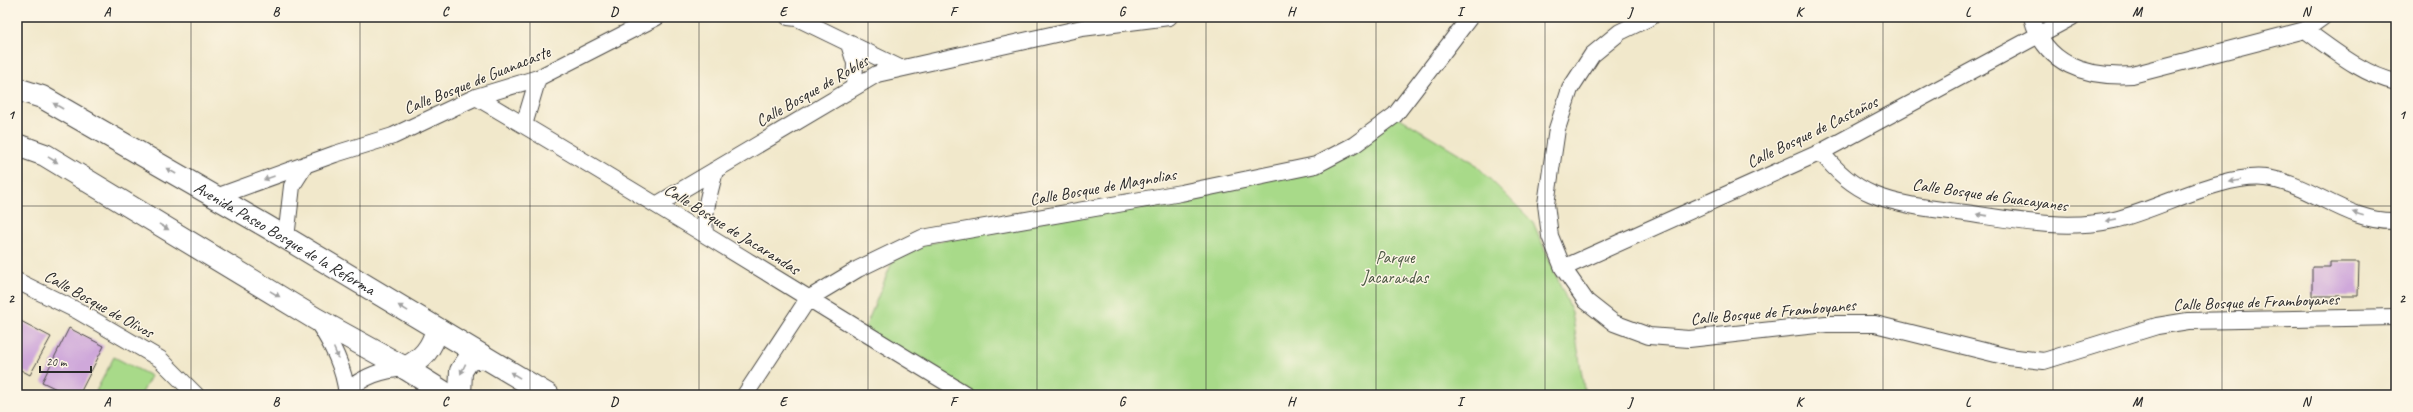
<svg xmlns="http://www.w3.org/2000/svg" width="2413" height="412" font-family="Caveat,sans-serif">
<rect width="100%" height="100%" fill="#fcf5e5"/>
<filter id="ink" filterUnits="userSpaceOnUse"><feTurbulence type="fractalNoise" baseFrequency=".025" numOctaves="2"/><feDisplacementMap in="SourceGraphic" scale="8" xChannelSelector="R" yChannelSelector="G"/><feConvolveMatrix kernelMatrix="1 2 1 2 8 2 1 2 1" color-interpolation-filters="sRGB"/></filter>
<filter id="wash" filterUnits="userSpaceOnUse"><feTurbulence type="fractalNoise" baseFrequency=".012" numOctaves="4" result="noise"/><feDisplacementMap in="SourceGraphic" scale="16" xChannelSelector="R" yChannelSelector="G"/><feGaussianBlur stdDeviation="0.9" result="paint"/><feColorMatrix in="noise" values="0 0 0 0 0 0 0 0 0 0 0 0 0 0 0 0 0 1.4 0 .05"/><feComposite in="paint" operator="in"/></filter>
<g filter="url(#wash)">
<rect width="100%" height="100%" fill="#f1e8cb"/>
<path fill="#a8da89" stroke="#6a825a" d="M 1395,115 L 1473,162 L 1533,222 L 1572,312 L 1585,395 L 967,395 L 863,333 L 897,250 L 1316,165 Z
M 114,357 L 151,376 L 141,395 L 94,395 Z"/>
<g id="blocks">
<path fill="#cfa8da" d="M 2330,262 L 2359,262 L 2358,296 L 2312,296 L 2312,267 L 2330,267 Z
M 19,320 L 51,337 L 30,375 L 17,368 L 17,324 Z
M 69,328 L 104,346 L 79,395 L 69,395 L 42,382 Z"/>
</g>
</g>
<g filter="url(#ink)">
<use href="#blocks" fill-opacity="0" stroke="#494743" stroke-width="1"/>
<g fill="none" stroke-linecap="round" stroke-linejoin="round">
<defs>
<path id="minor" d="M 788,17 L 797,18 L 900,68
M 1651,17 L 1620,32 L 1592,55 L 1570,89 L 1557,129 L 1546,204 L 1550,236 L 1563,268 L 1586,301 L 1614,323 L 1649,336 L 1689,339 L 1826,324 L 1875,324 L 2008,357 L 2044,361 L 2157,326 L 2188,321 L 2396,317
M 2032,17 C 2044,65 2087,78 2132,75 L 2305,30 L 2323,17
M 2305,30 C 2332,49 2363,75 2396,82
M 849,44 L 855,63 L 854,87
M 476,97 C 642,194 803,296 967,395
M 524,125 L 538,78
M 1821,152 C 1835,170 1851,185 1872,194 C 1901,206 1935,209 1965,213 C 2014,220 2065,231 2114,220 C 2158,210 2222,173 2266,178 C 2311,184 2348,223 2396,221
M 216,197 L 335,154 L 393,136 L 476,97 L 538,78 L 657,17
M 658,204 L 877,74 L 1082,28 L 1169,17
M 706,235 C 700,220 712,186 715,170
M 286,238 L 292,186 L 306,164
M 1563,268 L 1821,152 L 2072,17
M 17,281 L 78,311 L 160,359 L 196,395
M 317,321 C 332,344 344,367 347,395
M 346,391 C 365,376 381,370 405,368
M 745,395 L 808,299 L 858,269 L 922,238 L 1181,193 L 1316,165 L 1354,145 L 1395,115 L 1470,17"/>
<g id="secondary">
<path id="s1" d="M 17,89 L 42,97 L 266,226 L 548,395"/>
<path d="M 17,145 L 45,155 L 316,319 L 405,368 L 448,395"/>
<path d="M 405,368 C 423,359 432,348 437,329"/>
<path d="M 460,395 L 461,371 L 469,359 L 484,357"/>
</g>
</defs>
<use href="#minor" stroke="#494743" stroke-width="18"/>
<use href="#secondary" stroke="#494743" stroke-width="24"/>
<use href="#minor" stroke="#fff" stroke-width="16"/>
<use href="#secondary" stroke="#fff" stroke-width="22"/>
</g>
<defs><path id="oneway-solid" d="M-6-.8H1V-3.2L6.5 0L1 3.2V.8H-6Z"/></defs>
<g fill="#a0a0a0">
<use href="#oneway-solid" transform="translate(58 106) rotate(-150)"/>
<use href="#oneway-solid" transform="translate(53 160) rotate(31)"/>
<use href="#oneway-solid" transform="translate(171 171) rotate(-150)"/>
<use href="#oneway-solid" transform="translate(269 178) rotate(160)"/>
<use href="#oneway-solid" transform="translate(2235 181) rotate(170)"/>
<use href="#oneway-solid" transform="translate(2358 214) rotate(-163)"/>
<use href="#oneway-solid" transform="translate(1982 215) rotate(-172)"/>
<use href="#oneway-solid" transform="translate(2111 220) rotate(169)"/>
<use href="#oneway-solid" transform="translate(164 227) rotate(31)"/>
<use href="#oneway-solid" transform="translate(275 294) rotate(31)"/>
<use href="#oneway-solid" transform="translate(403 308) rotate(-149)"/>
<use href="#oneway-solid" transform="translate(336 353) rotate(67)"/>
<use href="#oneway-solid" transform="translate(463 369) rotate(116)"/>
<use href="#oneway-solid" transform="translate(515 375) rotate(-149)"/>
</g>
</g>
<path fill="none" stroke="#2b2b2b" stroke-width="1" stroke-opacity="0.55" d="M 191,17 L 191,395M 360,17 L 360,395M 530,17 L 530,395M 699,17 L 699,395M 868,17 L 868,395M 1037,17 L 1037,395M 1206,17 L 1206,395M 1376,17 L 1376,395M 1545,17 L 1545,395M 1714,17 L 1714,395M 1883,17 L 1883,395M 2053,17 L 2053,395M 2222,17 L 2222,395M 17,206 L 2396,206"/>
<g text-anchor="middle" dominant-baseline="central" stroke-width="3" stroke-linejoin="round" paint-order="stroke">
<g font-size="17" fill="#2b2b2b" stroke="#fcf5e5">
<text transform="translate(477 80) rotate(-22)">Calle Bosque de Guanacaste</text>
<text transform="translate(812 91) rotate(-30)">Calle Bosque de Robles</text>
<text transform="translate(1812 132) rotate(-26)">Calle Bosque de Castaños</text>
<text transform="translate(1103 187) rotate(-10)">Calle Bosque de Magnolias</text>
<text transform="translate(1990 195) rotate(8)">Calle Bosque de Guacayanes</text>
<text transform="translate(732 229) rotate(32)">Calle Bosque de Jacarandas</text>
<text stroke="none"><textPath href="#s1" startOffset="307">Avenida Paseo Bosque de la Reforma</textPath></text>
<text transform="translate(2256 302) rotate(-2)">Calle Bosque de Framboyanes</text>
<text transform="translate(99 304) rotate(29)">Calle Bosque de Olivos</text>
<text transform="translate(1773 312) rotate(-5)">Calle Bosque de Framboyanes</text>
</g>
<g font-size="17" fill="#4a5742" stroke="#fcf5e5">
<text x="1395" y="257">Parque<tspan x="1395" dy="20">Jacarandas</tspan></text>
</g>
</g>
<rect width="2413" height="412" fill="none" stroke="#fcf5e5" stroke-width="44"/>
<path d="M40 366v6h51v-6" fill="none" stroke="#2b2b2b" stroke-width="2"/>
<text x="46" y="366" font-size="12" fill="#2b2b2b" stroke="#fcf5e5" stroke-width="3" paint-order="stroke">20 m</text>
<rect x="22" y="22" width="2369" height="368" fill="none" stroke="#2b2b2b" stroke-width="1.5"/>
<g font-size="13" text-anchor="middle" font-weight="bold" fill="#2b2b2b">
<text x="107" y="16">A</text>
<text x="276" y="16">B</text>
<text x="445" y="16">C</text>
<text x="614" y="16">D</text>
<text x="783" y="16">E</text>
<text x="953" y="16">F</text>
<text x="1122" y="16">G</text>
<text x="1291" y="16">H</text>
<text x="1460" y="16">I</text>
<text x="1630" y="16">J</text>
<text x="1799" y="16">K</text>
<text x="1968" y="16">L</text>
<text x="2137" y="16">M</text>
<text x="2306" y="16">N</text>
<text x="11" y="119">1</text>
<text x="2402" y="119">1</text>
<text x="11" y="303">2</text>
<text x="2402" y="303">2</text>
<text x="107" y="406">A</text>
<text x="276" y="406">B</text>
<text x="445" y="406">C</text>
<text x="614" y="406">D</text>
<text x="783" y="406">E</text>
<text x="953" y="406">F</text>
<text x="1122" y="406">G</text>
<text x="1291" y="406">H</text>
<text x="1460" y="406">I</text>
<text x="1630" y="406">J</text>
<text x="1799" y="406">K</text>
<text x="1968" y="406">L</text>
<text x="2137" y="406">M</text>
<text x="2306" y="406">N</text>
</g>
</svg>
